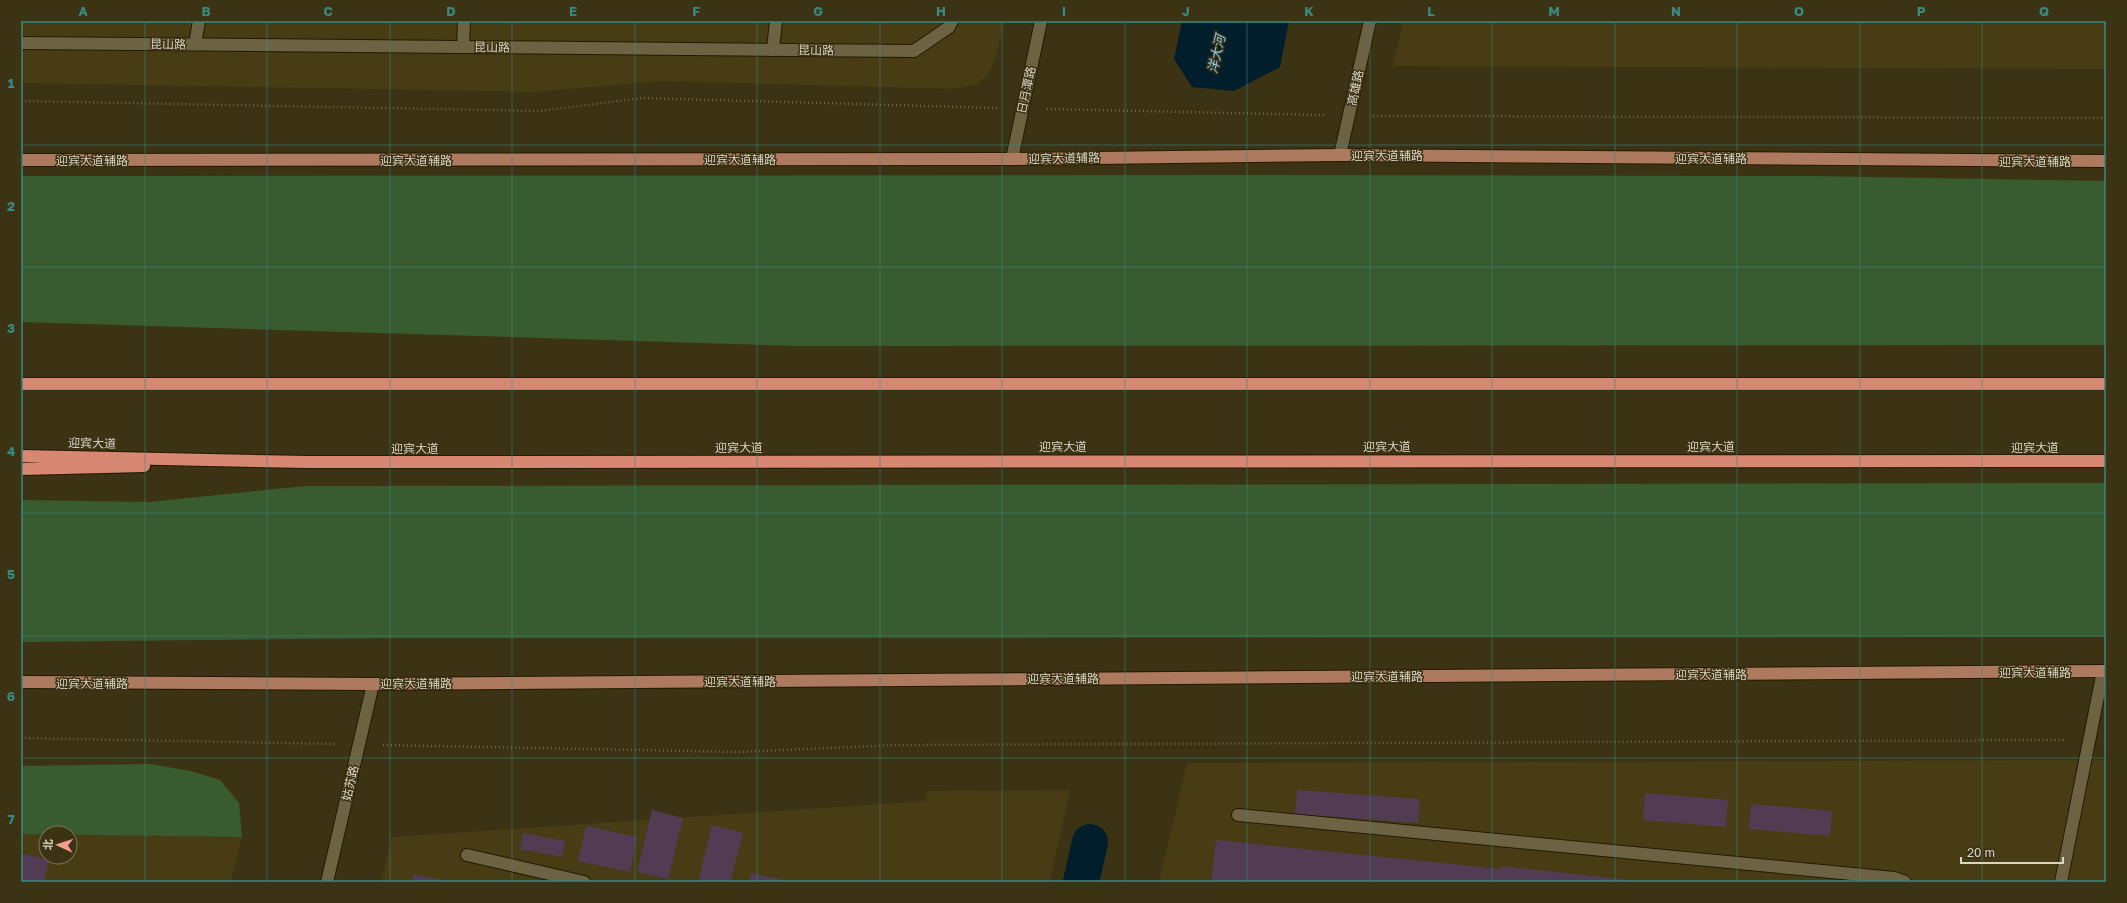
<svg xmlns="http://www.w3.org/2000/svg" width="2127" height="903" font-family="'Golos Text','Noto Sans SC',sans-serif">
<rect width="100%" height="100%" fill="#3c3214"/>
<path fill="#483c14" d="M 21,21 L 1004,21 L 996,58 L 988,75 L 977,84 L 954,89 L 662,81 L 534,92 L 21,83 Z
M 1403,21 L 2106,21 L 2106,69 L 1393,66 Z
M 2106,760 L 2106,882 L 1159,882 L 1187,763 Z
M 1070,790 L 1050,882 L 381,882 L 392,837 L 927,801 L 926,791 Z
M 21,834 L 46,834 L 46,857 L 70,857 L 70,834 L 242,837 L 231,882 L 21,882 Z"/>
<path fill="#385b2f" d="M 1217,175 L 1809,176 L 2106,181 L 2106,345 L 797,346 L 21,322 L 21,176 Z
M 2106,483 L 2106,637 L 397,638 L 21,642 L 21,500 L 149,502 L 305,486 Z
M 150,764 L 191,771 L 220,780 L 239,803 L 242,837 L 21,834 L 21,766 Z"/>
<path fill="#001e2c" d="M 1182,21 L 1289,21 L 1280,67 L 1234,91 L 1192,87 L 1174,59 Z"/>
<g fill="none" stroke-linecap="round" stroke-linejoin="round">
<path stroke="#001e2c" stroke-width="36" d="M 1081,882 L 1090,842"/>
</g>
<path fill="#523c53" d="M 1297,790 L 1420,799 L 1418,823 L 1295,814 Z
M 1645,793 L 1728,800 L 1726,827 L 1643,820 Z
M 1751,804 L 1832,811 L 1830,836 L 1749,829 Z
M 652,810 L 683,818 L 668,879 L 637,872 Z
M 712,825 L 743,833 L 730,882 L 698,882 Z
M 586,826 L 637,837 L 630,872 L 578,861 Z
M 523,833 L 565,841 L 562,857 L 520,849 Z
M 1216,840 L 1501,869 L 1501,866 L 1647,882 L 1211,882 Z
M 21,853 L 49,860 L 44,882 L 21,882 Z
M 751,873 L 789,881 L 789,882 L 749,882 Z
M 414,874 L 446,881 L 445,882 L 412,882 Z"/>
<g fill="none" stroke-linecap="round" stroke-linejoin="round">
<defs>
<path id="lane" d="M 195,44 L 199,21
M 463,47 L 464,21
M 773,50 L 776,21
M 1238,815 L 1894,878 L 1905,882
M 467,855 L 584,882
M 2061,882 L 2103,671"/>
<path id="street" d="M 21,43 L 914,51 L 949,27 L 952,21
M 1340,155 L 1370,21"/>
<path id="secondary" d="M 1012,159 L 1041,21
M 327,882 L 373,684"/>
<path id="primary" d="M 21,160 L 1012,159 L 1340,155 L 2106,161
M 21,682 L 373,684 L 2106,671"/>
<path id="highway" d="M 21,384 L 2106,384
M 21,456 L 307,462 L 2106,461
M 21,469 L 144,466"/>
</defs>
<use href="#lane" stroke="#231a00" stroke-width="14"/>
<use href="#street" stroke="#231a00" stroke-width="14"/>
<use href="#secondary" stroke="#231a00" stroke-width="14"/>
<use href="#primary" stroke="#231a00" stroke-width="14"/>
<use href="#highway" stroke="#231a00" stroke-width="14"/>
<path stroke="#6d644a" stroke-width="2.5" stroke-dasharray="1 3" stroke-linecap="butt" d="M 21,101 L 539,111 L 642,98 L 998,108
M 1047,109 L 1324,115
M 1373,116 L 2106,118
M 21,738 L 334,744
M 383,745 L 739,752 L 896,745 L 2064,740"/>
<use href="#lane" stroke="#6d6343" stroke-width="12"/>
<use href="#street" stroke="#6d6343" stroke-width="12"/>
<use href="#secondary" stroke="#6d6343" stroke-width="12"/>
<use href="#primary" stroke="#ad795f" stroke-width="12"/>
<use href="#highway" stroke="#d88872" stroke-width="12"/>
</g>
<path fill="none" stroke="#38897f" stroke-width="1" stroke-opacity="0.55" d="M 145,21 L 145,882M 267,21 L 267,882M 390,21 L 390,882M 512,21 L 512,882M 635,21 L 635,882M 757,21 L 757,882M 880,21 L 880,882M 1002,21 L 1002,882M 1125,21 L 1125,882M 1247,21 L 1247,882M 1370,21 L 1370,882M 1492,21 L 1492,882M 1615,21 L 1615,882M 1737,21 L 1737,882M 1860,21 L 1860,882M 1982,21 L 1982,882M 21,145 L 2106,145M 21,267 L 2106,267M 21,390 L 2106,390M 21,513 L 2106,513M 21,636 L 2106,636M 21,758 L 2106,758"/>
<g text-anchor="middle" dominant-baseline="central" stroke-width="3" stroke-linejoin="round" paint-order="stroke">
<g font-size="12" fill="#dbd5c4" stroke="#3c3214">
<text transform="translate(168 44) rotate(1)">昆山路</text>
<text transform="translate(492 47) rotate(1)">昆山路</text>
<text transform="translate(816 50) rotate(1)">昆山路</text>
<text transform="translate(1355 88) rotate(-78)">高雄路</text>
<text transform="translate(1026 90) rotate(-78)">日月潭路</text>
<text x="1387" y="155">迎宾大道辅路</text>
<text transform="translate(1064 158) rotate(-1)">迎宾大道辅路</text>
<text x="1711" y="158">迎宾大道辅路</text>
<text x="740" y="159">迎宾大道辅路</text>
<text x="92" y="160">迎宾大道辅路</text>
<text x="416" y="160">迎宾大道辅路</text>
<text x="2035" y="161">迎宾大道辅路</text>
<text transform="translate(92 443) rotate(1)">迎宾大道</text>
<text x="1063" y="446">迎宾大道</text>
<text x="1387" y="446">迎宾大道</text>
<text x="1711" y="446">迎宾大道</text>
<text x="739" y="447">迎宾大道</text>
<text x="2035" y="447">迎宾大道</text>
<text x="415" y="448">迎宾大道</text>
<text x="2035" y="672">迎宾大道辅路</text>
<text x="1711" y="674">迎宾大道辅路</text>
<text x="1387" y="676">迎宾大道辅路</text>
<text x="1063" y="678">迎宾大道辅路</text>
<text x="740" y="681">迎宾大道辅路</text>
<text x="92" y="683">迎宾大道辅路</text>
<text x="416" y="683">迎宾大道辅路</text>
<text transform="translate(350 783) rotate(-77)">姑苏路</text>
</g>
<g font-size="13" font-style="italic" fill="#83ccf2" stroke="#3c3214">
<text transform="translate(1216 54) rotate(-77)">洋大河</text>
</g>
</g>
<rect width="2127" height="903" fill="none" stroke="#3c3214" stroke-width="44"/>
<g transform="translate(58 845) rotate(273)"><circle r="19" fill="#3c3214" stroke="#7c735a"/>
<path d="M0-3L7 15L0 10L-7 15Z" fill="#f49d8c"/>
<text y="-6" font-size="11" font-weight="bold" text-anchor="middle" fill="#dbd5c4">北</text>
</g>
<path d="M1961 857v6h102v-6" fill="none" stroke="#dbd5c4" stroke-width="2"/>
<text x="1967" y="857" font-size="12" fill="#dbd5c4" stroke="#3c3214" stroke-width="3" paint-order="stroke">20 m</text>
<rect x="22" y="22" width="2083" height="859" fill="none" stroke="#38897f" stroke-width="1.5"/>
<g font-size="13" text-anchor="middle" font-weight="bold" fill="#38897f">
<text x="83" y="16">A</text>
<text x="206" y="16">B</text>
<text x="328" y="16">C</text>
<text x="451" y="16">D</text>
<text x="573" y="16">E</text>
<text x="696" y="16">F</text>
<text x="818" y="16">G</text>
<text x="941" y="16">H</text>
<text x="1064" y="16">I</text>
<text x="1186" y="16">J</text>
<text x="1309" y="16">K</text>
<text x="1431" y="16">L</text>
<text x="1554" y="16">M</text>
<text x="1676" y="16">N</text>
<text x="1799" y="16">O</text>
<text x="1921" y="16">P</text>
<text x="2044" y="16">Q</text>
<text x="11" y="88">1</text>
<text x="11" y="211">2</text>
<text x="11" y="333">3</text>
<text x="11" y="456">4</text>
<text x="11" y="579">5</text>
<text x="11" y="701">6</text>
<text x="11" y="824">7</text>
</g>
</svg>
